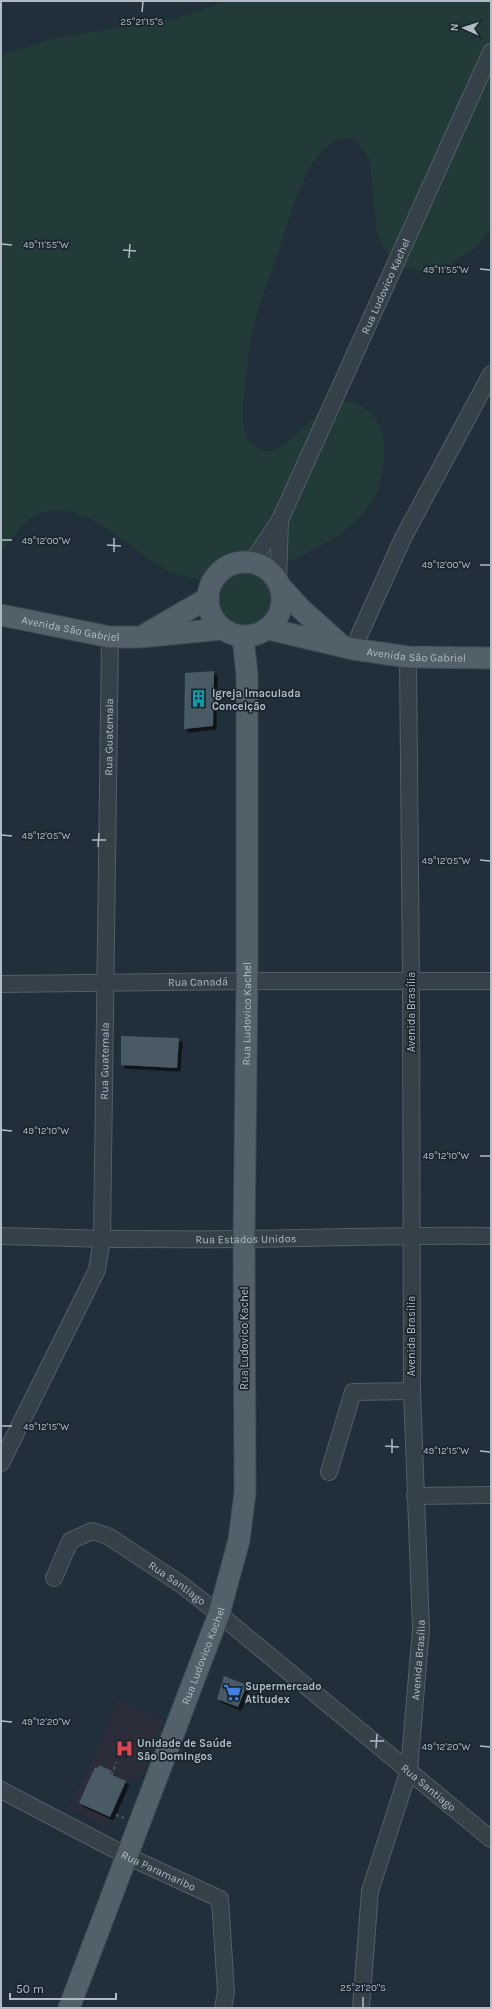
<svg xmlns="http://www.w3.org/2000/svg" width="492" height="2009" font-family="Karla,sans-serif">
<defs>
<filter id="shadow"><feDropShadow dx="3.5" dy="3.5" stdDeviation="0" flood-color="#0009"/></filter>
</defs>
<rect width="100%" height="100%" fill="#202f39"/>
<path fill="#2c2d3a" d="M 119,1700 L 164,1720 L 139,1781 L 129,1778 L 116,1805 L 116,1815 L 110,1820 L 107,1827 L 69,1808 Z"/>
<path fill="#223a38" d="M 225,1 L 491,1 L 491,228 L 476,247 L 450,264 L 422,271 L 402,267 L 384,249 L 376,229 L 370,160 L 356,139 C 344,138 336,139 326,147 C 303,166 286,229 277,257 C 267,284 256,312 251,340 C 248,360 239,419 246,436 C 247,440 253,443 256,446 C 286,473 319,383 359,405 C 364,408 370,410 373,415 C 383,428 386,447 383,463 C 382,470 382,477 380,484 C 374,506 352,527 334,538 C 312,552 287,562 263,572 C 267,577 272,581 275,586 C 292,621 241,651 217,616 C 210,605 213,592 218,581 C 205,580 191,579 179,575 C 135,561 80,484 30,519 C 18,526 12,542 1,550 L 1,55 L 56,38 L 178,18 Z"/>
<path fill="#485a65" filter="url(#shadow)" d="M 214,671 L 213,726 L 184,729 L 185,673 Z
M 121,1036 L 179,1038 L 177,1068 L 121,1065 Z
M 224,1676 L 247,1685 L 238,1707 L 217,1699 Z
M 99,1765 L 112,1771 L 110,1774 L 126,1781 L 110,1817 L 79,1803 L 95,1767 L 98,1768 Z"/>
<g fill="none" stroke-linecap="round" stroke-linejoin="round">
<defs>
<g id="minor">
<path id="s1" d="M 252,562 L 280,520 L 491,52"/>
<path d="M 278,581 L 280,520"/>
<path d="M 353,649 L 403,538 L 491,374"/>
<path id="s2" d="M 1,984 L 247,981 L 491,981"/>
<path id="s3" d="M 1,1236 C 82,1239 162,1240 243,1239 C 326,1238 408,1235 491,1236"/>
<path id="s4" d="M 1,1463 L 97,1270 L 102,1239 L 110,637"/>
<path d="M 329,1472 L 353,1392 L 412,1391"/>
<path d="M 415,1496 L 491,1495"/>
<path id="s5" d="M 54,1578 L 70,1541 L 92,1531 L 108,1536 L 182,1585 L 219,1614 L 491,1839"/>
<path id="s6" d="M 1,1790 L 127,1856 L 220,1899 L 226,1992 L 223,2008"/>
<path id="s7" d="M 361,2008 L 370,1891 L 409,1770 L 421,1629 L 412,1391 L 411,981 L 408,657"/>
</g>
<g id="major">
<circle cx="245" cy="599" r="37"/>
<path d="M 280,586 L 300,608 L 340,644"/>
<path id="s8" d="M 1,615 L 110,637 L 140,637 L 222,629"/>
<path id="s9" d="M 269,629 L 353,649 L 408,657 L 491,658"/>
<path d="M 146,634 L 208,598"/>
<path id="s10" d="M 69,2008 L 219,1614 L 239,1540 L 245,1493 L 244,1239 L 247,981 L 247,675 L 243,637"/>
</g>
</defs>
<use href="#minor" stroke="#525f67" stroke-width="18"/>
<use href="#major" stroke="#3d4a53" stroke-width="23"/>
<path stroke="#405655" stroke-width="2.5" stroke-dasharray="3 3" stroke-linecap="butt" d="M 112,1775 L 116,1762
M 116,1815 L 124,1818"/>
<use href="#minor" stroke="#344149" stroke-width="16"/>
<use href="#major" stroke="#526069" stroke-width="21"/>
</g>
<path fill="none" stroke="#afbcc6" stroke-width="1.5" d="M 142,12 L 143,2M 2,244 L 12,245M 123,250 L 136,251M 129,258 L 130,244M 480,269 L 490,270M 2,540 L 12,540M 107,545 L 121,546M 114,552 L 114,538M 480,565 L 490,565M 2,835 L 12,836M 92,840 L 106,840M 98,847 L 99,833M 480,860 L 490,861M 2,1130 L 12,1131M 480,1156 L 490,1156M 2,1426 L 12,1426M 385,1446 L 399,1447M 480,1451 L 490,1452M 392,1453 L 392,1439M 2,1721 L 12,1722M 370,1741 L 384,1741M 480,1746 L 490,1747M 376,1748 L 377,1734M 363,2007 L 363,1997"/>
<defs>
<symbol id="building-bare" viewBox="-9 -9 18 18"><path d="M-4-6H4V6H1V3H-1V6H-4ZM-2.5-4.3h1.7v1.8h-1.7ZM.8-4.3h1.7v1.8H.8ZM-2.5-1h1.7V.8h-1.7ZM.8-1h1.7V.8H.8Z" fill="#0f9aa8" stroke="#1a262e" stroke-width="2.5" paint-order="stroke"/></symbol>
<symbol id="supermarket-bare" viewBox="-9 -9 18 18"><path d="M-6-5.5h2.5l.6 2H6L4.5 2H-2.5L-4.4-4H-6ZM-1.5 3.2a1.3 1.3 0 1 0 .1 0ZM3 3.2a1.3 1.3 0 1 0 .1 0Z" fill="#3f7fe0" stroke="#1a262e" stroke-width="2.5" paint-order="stroke"/></symbol>
<symbol id="hospital-bare" viewBox="-9 -9 18 18"><path d="M-5-5h3v3.5h4V-5h3V5h-3V1.5h-4V5h-3Z" fill="#e0444e" stroke="#1a262e" stroke-width="2.5" paint-order="stroke"/></symbol>
</defs>
<g fill-rule="evenodd">
<use href="#building-bare" x="186" y="686" width="25" height="25"/>
<use href="#supermarket-bare" x="220" y="1680" width="25" height="25"/>
<use href="#hospital-bare" x="112" y="1736" width="25" height="25"/>
</g>
<g text-anchor="middle" dominant-baseline="central" stroke-width="3.5" stroke-linejoin="round" paint-order="stroke">
<g font-size="11" fill="#afbcc6" stroke="#1a262e">
<text stroke="none"><textPath href="#s1" startOffset="307">Rua Ludovico Kachel</textPath></text>
<text stroke="none"><textPath href="#s8" startOffset="71">Avenida São Gabriel</textPath></text>
<text stroke="none"><textPath href="#s9" startOffset="150">Avenida São Gabriel</textPath></text>
<text stroke="none"><textPath href="#s4" startOffset="749">Rua Guatemala</textPath></text>
<text stroke="none"><textPath href="#s2" startOffset="197">Rua Canadá</textPath></text>
<text transform="translate(411 1012) rotate(-90)">Avenida Brasília</text>
<text stroke="none"><textPath href="#s10" startOffset="1025">Rua Ludovico Kachel</textPath></text>
<text stroke="none"><textPath href="#s4" startOffset="425">Rua Guatemala</textPath></text>
<text stroke="none"><textPath href="#s3" startOffset="245">Rua Estados Unidos</textPath></text>
<text transform="translate(411 1336) rotate(-90)">Avenida Brasília</text>
<text transform="translate(244 1338) rotate(-90)">Rua Ludovico Kachel</text>
<text stroke="none"><textPath href="#s5" startOffset="165">Rua Santiago</textPath></text>
<text stroke="none"><textPath href="#s10" startOffset="377">Rua Ludovico Kachel</textPath></text>
<text stroke="none"><textPath href="#s7" startOffset="355">Avenida Brasília</textPath></text>
<text stroke="none"><textPath href="#s5" startOffset="489">Rua Santiago</textPath></text>
<text stroke="none"><textPath href="#s6" startOffset="177">Rua Paramaribo</textPath></text>
</g>
<g font-size="11" font-weight="bold" fill="#afbcc6" stroke="#1a262e" text-anchor="start">
<text x="212" y="693">Igreja Imaculada<tspan x="212" dy="13">Conceição</tspan></text>
<text x="245" y="1686">Supermercado<tspan x="245" dy="13">Atitudex</tspan></text>
<text x="137" y="1743">Unidade de Saúde<tspan x="137" dy="13">São Domingos</tspan></text>
</g>
</g>
<g font-size="10" text-anchor="middle" fill="#afbcc6" stroke="#1a262e" stroke-width="3.5" stroke-linejoin="round" paint-order="stroke">
<text x="142" y="25">25°21'15"S</text>
<text x="46" y="248">49°11'55"W</text>
<text x="446" y="273">49°11'55"W</text>
<text x="46" y="544">49°12'00"W</text>
<text x="446" y="568">49°12'00"W</text>
<text x="46" y="839">49°12'05"W</text>
<text x="446" y="864">49°12'05"W</text>
<text x="46" y="1134">49°12'10"W</text>
<text x="446" y="1159">49°12'10"W</text>
<text x="46" y="1430">49°12'15"W</text>
<text x="446" y="1454">49°12'15"W</text>
<text x="46" y="1725">49°12'20"W</text>
<text x="446" y="1750">49°12'20"W</text>
<text x="363" y="1991">25°21'20"S</text>
</g>
<rect width="492" height="2009" fill="none" stroke="#afbcc6" stroke-width="4"/>
<g transform="translate(464 28) rotate(273)" stroke="#1a262e" stroke-width="3" paint-order="stroke">
<path d="M0-3L7 15L0 10L-7 15Z" fill="#afbcc6"/>
<text y="-6" font-size="11" font-weight="bold" text-anchor="middle" fill="#afbcc6">N</text>
</g>
<path d="M10 1993v6h106v-6" fill="none" stroke="#afbcc6" stroke-width="2"/>
<text x="16" y="1993" font-size="12" fill="#afbcc6" stroke="#1a262e" stroke-width="3" paint-order="stroke">50 m</text>
</svg>
